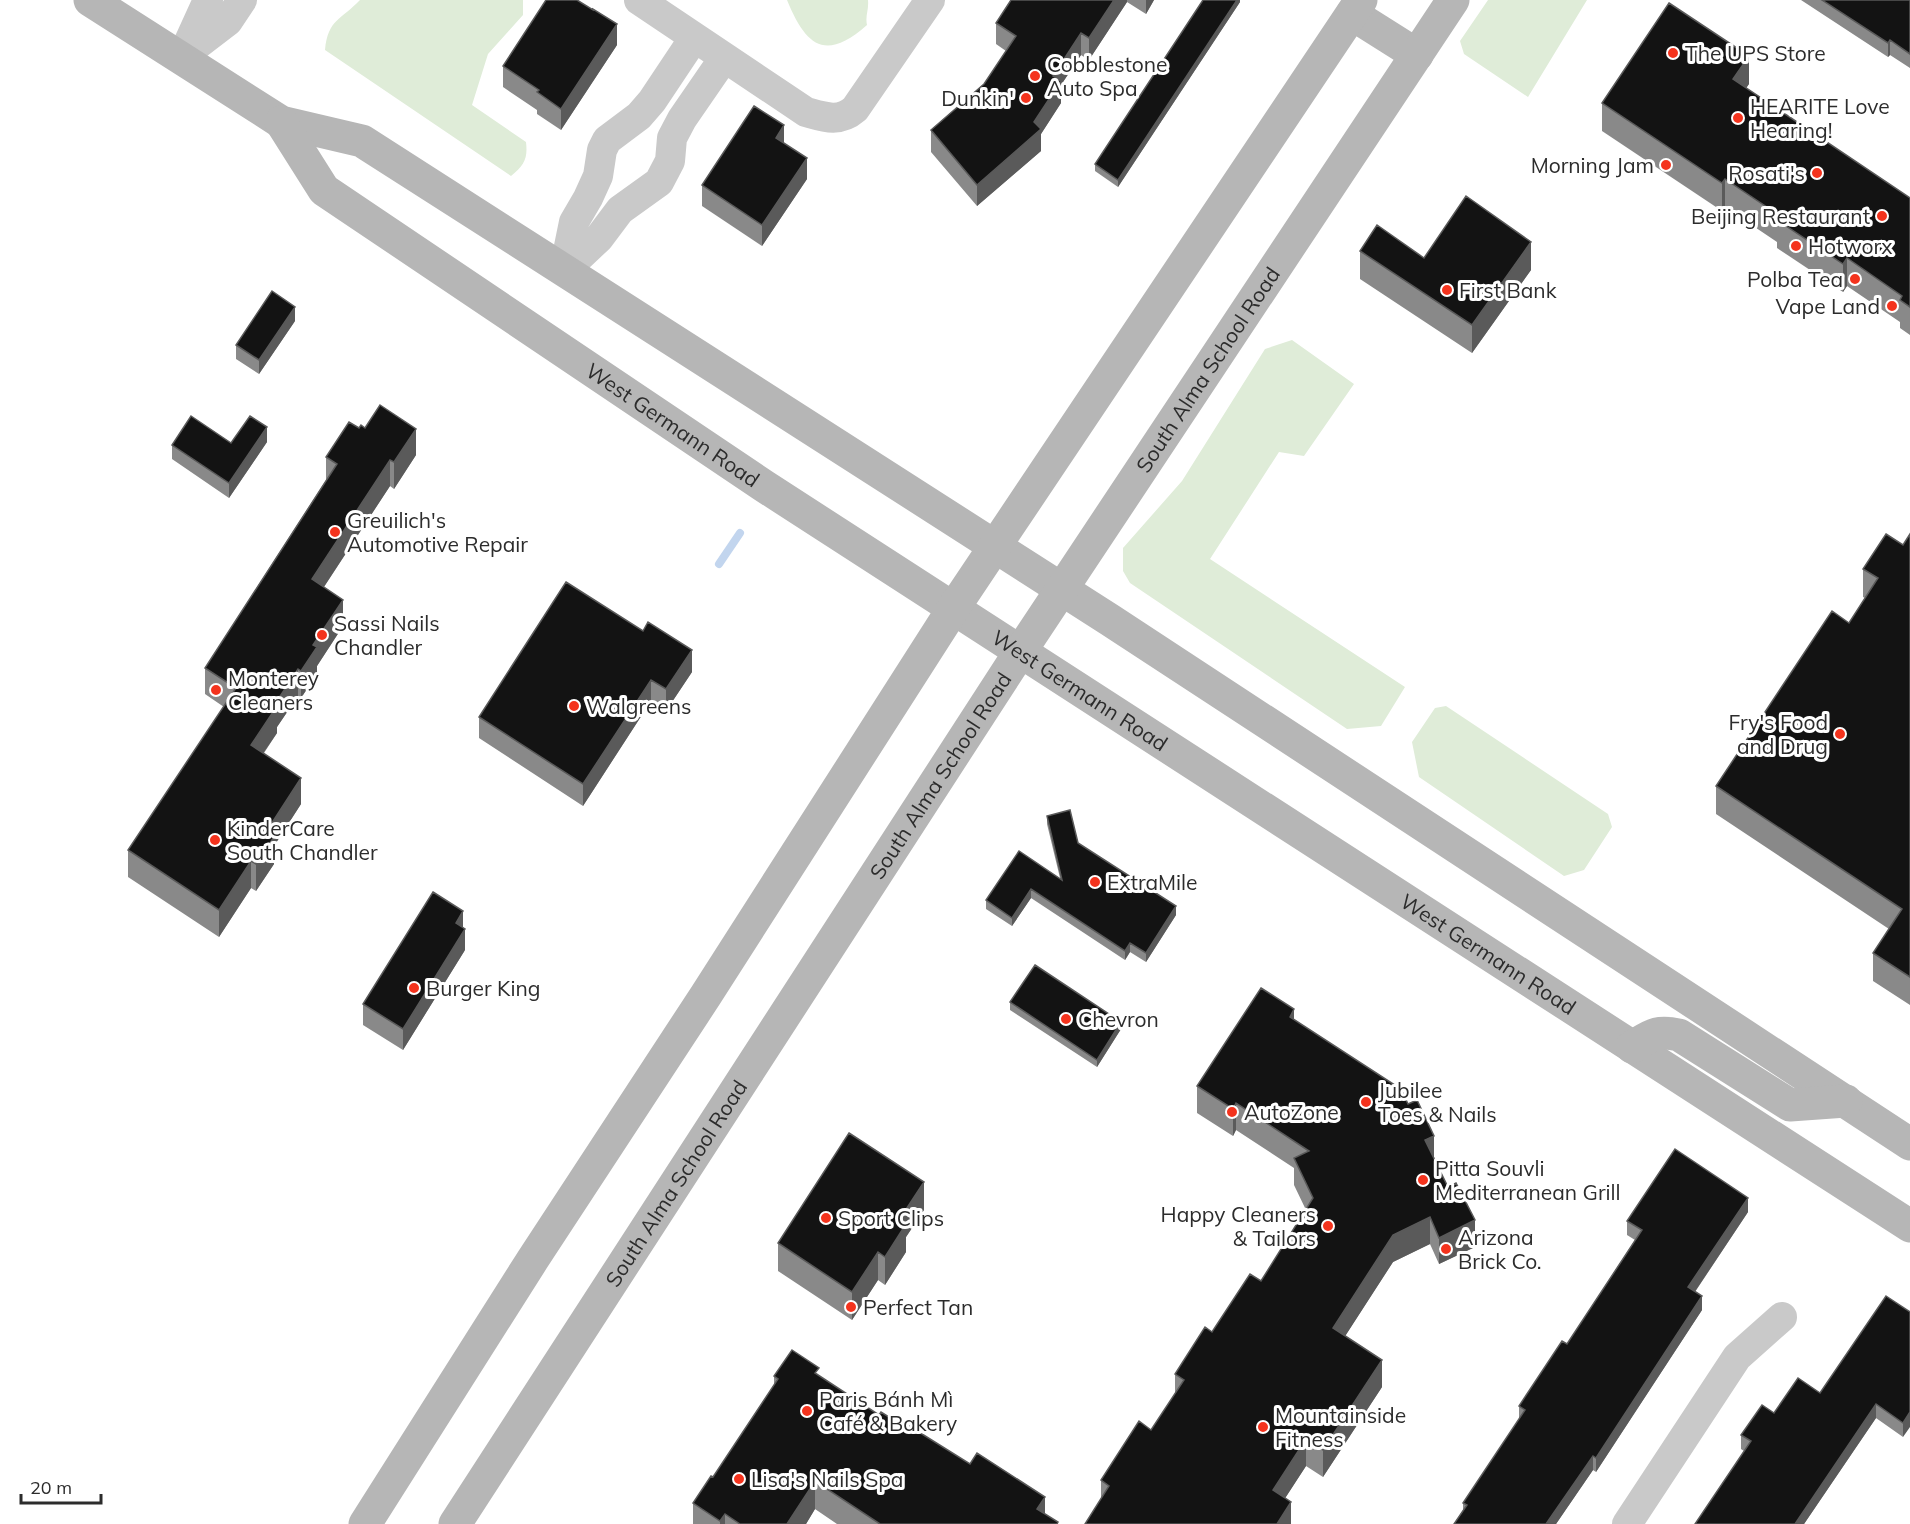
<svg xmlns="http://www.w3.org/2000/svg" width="1910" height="1524" font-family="Mulish,sans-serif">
<rect width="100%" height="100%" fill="#fff"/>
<path fill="#dfecd8" d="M 360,0 L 523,0 L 523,15 L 488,54 L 472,105 L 526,142 C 528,159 524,165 511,176 L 325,50 C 328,19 341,20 360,0 Z
M 787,0 L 868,0 C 869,10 865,16 867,25 C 825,62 806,46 787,0 Z
M 1488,0 L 1587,0 L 1528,97 L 1464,54 L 1460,41 Z
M 1292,340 L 1354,384 L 1304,456 L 1279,452 L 1210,559 L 1405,687 L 1381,726 L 1347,729 L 1130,583 L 1123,571 L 1123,548 L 1182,481 L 1265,349 Z
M 1446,706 L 1608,814 L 1612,827 L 1584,870 L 1564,876 L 1419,777 L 1412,742 L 1435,708 Z"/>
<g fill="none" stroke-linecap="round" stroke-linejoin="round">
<path stroke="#c2d5ee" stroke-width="8" d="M 719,564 L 740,533"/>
<path stroke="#c9c9c9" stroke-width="30" d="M 639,0 L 806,112 C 824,117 839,123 855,109 L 930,0
M 183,55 L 208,0
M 181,57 L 228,21 L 242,0
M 564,271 L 574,222 L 588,198 L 598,176 L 602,150 L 607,140 L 639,116 L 652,101 L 694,38
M 564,271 L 599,238 L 620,210 L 659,182 L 670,161 L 672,138 L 682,119 L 724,58
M 1627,1524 L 1737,1357 L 1782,1317"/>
<g stroke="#b6b6b6" stroke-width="33">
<path d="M 90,0 L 281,122 L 362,141 L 1110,620 L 1910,1144"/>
<path d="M 1352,14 L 1417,55"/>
<path id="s1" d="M 281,122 L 324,190 L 764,486 L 1910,1226"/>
<path d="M 1632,1047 C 1652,1035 1656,1030 1679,1035 L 1790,1105 L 1846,1101"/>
<path d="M 365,1524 L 533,1259 L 706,995 L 953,609 L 1361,0"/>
<path id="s2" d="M 455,1524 L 1020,652 L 1453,0"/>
</g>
</g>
<path fill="#898989" d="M 1011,0 L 1154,0 L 1146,14 L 1127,2 L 1089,60 L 1081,55 L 1061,85 L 1061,103 L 1041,134 L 1041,151 L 977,206 L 931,152 L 931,130 L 984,84 L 1006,51 L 996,44 L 996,23 Z
M 1240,0 L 1240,2 L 1118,187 L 1095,171 L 1095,164 Z
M 1801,0 L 1910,0 L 1910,68 L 1890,55 L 1888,57 Z
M 617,45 L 561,130 L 537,114 L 537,110 L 503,87 L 503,66 Z
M 1749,84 L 1746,88 L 1910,198 L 1910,335 L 1900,328 L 1900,322 L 1847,286 L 1843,292 L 1777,248 L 1777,242 L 1725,207 L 1722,211 L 1602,131 L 1602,103 Z
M 784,143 L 807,179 L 762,246 L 702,206 L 702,185 Z
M 1360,251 L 1424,258 L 1531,270 L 1472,353 L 1360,279 Z
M 295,321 L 259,374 L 236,359 L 236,345 Z
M 359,428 L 416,455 L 394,489 L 390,486 L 324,587 L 343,626 L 317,666 L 317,674 L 301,698 L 298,696 L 277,727 L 277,733 L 264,753 L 301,804 L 274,846 L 274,864 L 256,891 L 251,888 L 219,937 L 128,877 L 128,850 L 224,707 L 205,694 L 205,668 L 326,480 L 326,457 Z
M 267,442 L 229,498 L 172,459 L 172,445 Z
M 1910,534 L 1910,1005 L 1873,981 L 1873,953 L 1889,929 L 1716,814 L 1716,786 L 1849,623 L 1865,598 L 1863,597 L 1863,569 L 1903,545 Z
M 566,582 L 692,672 L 666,711 L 651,701 L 583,806 L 479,738 L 479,717 Z
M 1047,816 L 1078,843 L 1176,915 L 1146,962 L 1130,952 L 1125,960 L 1031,898 L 1012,926 L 986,909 L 986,900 L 1060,878 L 1047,824 Z
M 465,950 L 403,1050 L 363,1025 L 363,1004 Z
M 1010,1002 L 1121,1029 L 1097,1067 L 1010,1010 Z
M 1294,1019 L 1434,1157 L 1475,1247 L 1439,1264 L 1430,1244 L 1393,1262 L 1345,1336 L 1382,1387 L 1323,1477 L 1306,1466 L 1285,1498 L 1291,1524 L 1101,1499 L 1101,1480 L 1151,1430 L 1175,1394 L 1175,1374 L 1212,1332 L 1261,1281 L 1306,1210 L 1294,1185 L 1294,1168 L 1236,1130 L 1233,1136 L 1197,1113 L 1197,1086 Z
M 924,1210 L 906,1237 L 906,1252 L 885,1285 L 878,1280 L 852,1320 L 778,1271 L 778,1243 Z
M 1748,1212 L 1695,1292 L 1702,1310 L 1596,1472 L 1593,1470 L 1556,1524 L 1454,1524 L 1463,1510 L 1463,1503 L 1519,1420 L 1519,1406 L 1567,1344 L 1635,1240 L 1627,1235 L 1627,1221 Z
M 1910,1312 L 1903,1437 L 1876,1418 L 1804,1524 L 1695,1524 L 1744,1451 L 1741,1449 L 1741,1435 L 1774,1413 L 1820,1393 Z
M 774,1376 L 819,1376 L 879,1415 L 905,1427 L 1045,1514 L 1058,1524 L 837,1524 L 815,1509 L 806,1524 L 693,1524 L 693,1503 L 713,1477 L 774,1385 Z"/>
<path fill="#5a5a5a" d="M 1114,0 L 1127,0 L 1127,2 L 1089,60 L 1089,38 Z
M 1146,0 L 1154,0 L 1146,14 Z
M 1237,0 L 1240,0 L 1240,2 L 1118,187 L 1118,180 Z
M 617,24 L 617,45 L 561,130 L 561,109 Z
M 1081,33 L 1081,55 L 1061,85 L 1061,103 L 1041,134 L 1041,151 L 977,206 L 977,185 L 1034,122 L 1053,76 Z
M 1890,40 L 1890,55 L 1888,57 L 1888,43 Z
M 1749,56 L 1749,84 L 1733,107 L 1733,79 Z
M 784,125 L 784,146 L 776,138 Z
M 807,158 L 807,179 L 762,246 L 762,225 Z
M 1725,179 L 1725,207 L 1722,211 L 1722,183 Z
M 1531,242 L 1531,270 L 1472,353 L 1472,325 Z
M 1847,258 L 1847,286 L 1843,292 L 1843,264 Z
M 295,307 L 295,321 L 259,374 L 259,360 Z
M 267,427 L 267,442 L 229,498 L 229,483 Z
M 416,429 L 416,455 L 394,489 L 394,462 Z
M 390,460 L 390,486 L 312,605 L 312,579 Z
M 343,600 L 343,626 L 317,666 L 317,674 L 301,698 L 301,671 L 313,645 Z
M 692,650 L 692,672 L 666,711 L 666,689 Z
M 298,669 L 298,696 L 277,727 L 277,733 L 251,771 L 251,745 L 275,704 Z
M 651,680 L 651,701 L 583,806 L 583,784 Z
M 301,778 L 301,804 L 274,846 L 274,864 L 256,891 L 256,864 L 266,832 Z
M 251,861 L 251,888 L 219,937 L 219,910 Z
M 1031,889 L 1031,898 L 1012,926 L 1012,918 Z
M 1176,906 L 1176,915 L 1146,962 L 1146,953 Z
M 463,911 L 463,932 L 465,929 L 465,950 L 403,1050 L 403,1029 L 456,923 Z
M 1130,943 L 1130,952 L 1125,960 L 1125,951 Z
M 1294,1009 L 1294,1036 L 1290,1017 Z
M 1121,1022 L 1121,1029 L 1097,1067 L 1097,1060 Z
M 1236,1103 L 1236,1130 L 1233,1136 L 1233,1109 Z
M 1434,1136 L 1434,1163 L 1425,1140 Z
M 924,1182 L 924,1210 L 906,1237 L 906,1252 L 885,1285 L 885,1257 L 899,1220 Z
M 1748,1198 L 1748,1212 L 1688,1302 L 1688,1287 Z
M 1430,1217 L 1430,1244 L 1393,1262 L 1333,1355 L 1333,1328 L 1393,1235 Z
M 1475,1220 L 1475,1247 L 1439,1264 L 1439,1238 Z
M 878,1252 L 878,1280 L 852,1320 L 852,1292 Z
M 1702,1296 L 1702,1310 L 1596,1472 L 1596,1458 Z
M 1382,1360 L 1382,1387 L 1323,1477 L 1323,1450 Z
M 1876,1404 L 1876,1418 L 1804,1524 L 1795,1524 Z
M 1910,1412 L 1910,1427 L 1903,1437 L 1903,1423 Z
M 1306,1439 L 1306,1466 L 1273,1517 L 1273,1490 Z
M 1593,1456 L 1593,1470 L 1556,1524 L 1546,1524 Z
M 815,1481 L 815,1509 L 806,1524 L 787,1524 Z
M 1045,1497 L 1045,1524 L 1037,1509 Z
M 1291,1502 L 1291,1524 L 1277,1524 Z
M 725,1514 L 725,1524 L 720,1524 L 720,1521 Z"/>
<path fill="#131313" stroke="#5a5a5a" stroke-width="1.5" d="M 546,0 L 577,0 L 593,10 L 593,9 L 617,24 L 561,109 L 537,92 L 539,90 L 503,66 Z
M 1011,0 L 1114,0 L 1089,38 L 1081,33 L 1053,76 L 1061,81 L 1034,122 L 1041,129 L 977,185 L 931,130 L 984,84 L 1016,36 L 996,23 Z
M 1203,0 L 1237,0 L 1118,180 L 1095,164 Z
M 1822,0 L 1910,0 L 1910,54 L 1890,40 L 1888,43 Z
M 1669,3 L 1749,56 L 1733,79 L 1910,198 L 1910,307 L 1900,300 L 1902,296 L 1847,258 L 1843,264 L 1777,220 L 1780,216 L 1725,179 L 1722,183 L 1602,103 Z
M 754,106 L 784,125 L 776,138 L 807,158 L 762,225 L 702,185 Z
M 1466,196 L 1531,242 L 1472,325 L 1360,251 L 1377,225 L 1424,258 Z
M 272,291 L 295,307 L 259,360 L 236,345 Z
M 380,405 L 416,429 L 394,462 L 390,460 L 312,579 L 343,600 L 313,645 L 317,647 L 301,671 L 298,669 L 275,704 L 277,706 L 251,745 L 301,778 L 266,832 L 274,837 L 256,864 L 251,861 L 219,910 L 128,850 L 236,688 L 205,668 L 337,464 L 326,457 L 349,422 L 359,428 L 361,425 L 365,428 Z
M 191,416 L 231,443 L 250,416 L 267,427 L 229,483 L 172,445 Z
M 1886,534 L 1903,545 L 1910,534 L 1910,977 L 1873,953 L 1902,909 L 1716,786 L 1832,611 L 1849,623 L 1878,578 L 1863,569 Z
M 566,582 L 643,631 L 648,622 L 692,650 L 666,689 L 651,680 L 583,784 L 479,717 Z
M 1070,810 L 1078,843 L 1176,906 L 1146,953 L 1130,943 L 1125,951 L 1031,889 L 1012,918 L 986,900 L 1019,851 L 1062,880 L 1047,816 Z
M 433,892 L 463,911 L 456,923 L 465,929 L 403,1029 L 363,1004 Z
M 1035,965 L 1121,1022 L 1097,1060 L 1010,1002 Z
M 1261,988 L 1294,1009 L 1290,1017 L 1401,1089 L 1408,1104 L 1417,1100 L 1434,1136 L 1425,1140 L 1448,1187 L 1456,1183 L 1475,1220 L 1439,1238 L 1430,1217 L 1393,1235 L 1333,1328 L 1382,1360 L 1323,1450 L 1306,1439 L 1273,1490 L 1291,1502 L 1277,1524 L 1085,1524 L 1109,1486 L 1101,1480 L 1139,1421 L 1151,1430 L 1184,1380 L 1175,1374 L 1205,1327 L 1212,1332 L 1250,1274 L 1261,1281 L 1313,1198 L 1294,1158 L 1309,1151 L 1236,1103 L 1233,1109 L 1197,1086 Z
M 849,1133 L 924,1182 L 899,1220 L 906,1224 L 885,1257 L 878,1252 L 852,1292 L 778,1243 Z
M 1675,1149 L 1748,1198 L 1688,1287 L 1702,1296 L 1596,1458 L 1593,1456 L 1546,1524 L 1454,1524 L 1467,1505 L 1463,1503 L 1525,1410 L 1519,1406 L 1562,1341 L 1567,1344 L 1642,1230 L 1627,1221 Z
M 1886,1296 L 1910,1312 L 1910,1412 L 1903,1423 L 1876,1404 L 1795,1524 L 1695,1524 L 1751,1441 L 1741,1435 L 1762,1405 L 1774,1413 L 1798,1378 L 1820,1393 Z
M 792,1350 L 819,1368 L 815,1373 L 879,1415 L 881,1412 L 905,1427 L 906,1424 L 970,1464 L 977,1453 L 1045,1497 L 1037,1509 L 1058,1522 L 1057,1524 L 880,1524 L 815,1481 L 787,1524 L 740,1524 L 725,1514 L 720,1521 L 693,1503 L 711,1476 L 713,1477 L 778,1379 L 774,1376 Z"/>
<g fill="#f4331d" stroke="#fff" stroke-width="2">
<circle cx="1673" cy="53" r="6"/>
<circle cx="1035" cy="76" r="6"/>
<circle cx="1026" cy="98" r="6"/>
<circle cx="1738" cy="118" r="6"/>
<circle cx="1666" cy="165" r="6"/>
<circle cx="1817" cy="173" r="6"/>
<circle cx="1882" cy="216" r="6"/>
<circle cx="1796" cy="246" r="6"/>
<circle cx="1855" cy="279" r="6"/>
<circle cx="1447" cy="290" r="6"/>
<circle cx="1892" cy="306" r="6"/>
<circle cx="335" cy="532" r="6"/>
<circle cx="322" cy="635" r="6"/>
<circle cx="216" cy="690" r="6"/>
<circle cx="574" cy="706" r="6"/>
<circle cx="1840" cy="734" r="6"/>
<circle cx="215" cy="840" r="6"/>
<circle cx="1095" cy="882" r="6"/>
<circle cx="414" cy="988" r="6"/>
<circle cx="1066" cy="1019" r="6"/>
<circle cx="1366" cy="1102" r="6"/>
<circle cx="1232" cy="1112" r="6"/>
<circle cx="1423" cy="1180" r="6"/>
<circle cx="826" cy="1218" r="6"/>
<circle cx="1328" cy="1226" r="6"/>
<circle cx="1446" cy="1249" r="6"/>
<circle cx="851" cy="1307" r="6"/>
<circle cx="807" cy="1411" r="6"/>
<circle cx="1263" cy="1427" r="6"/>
<circle cx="739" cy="1479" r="6"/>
</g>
<g text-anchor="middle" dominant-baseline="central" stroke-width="6" stroke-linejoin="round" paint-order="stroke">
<g font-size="21" fill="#2c2c2c" stroke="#fff" text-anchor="start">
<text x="1685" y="53">The UPS Store</text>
<text x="1047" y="64">Cobblestone<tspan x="1047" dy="24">Auto Spa</tspan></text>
<text x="1014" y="98" text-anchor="end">Dunkin'</text>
<text x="1750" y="106">HEARITE Love<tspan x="1750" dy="24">Hearing!</tspan></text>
<text x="1654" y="165" text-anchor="end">Morning Jam</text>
<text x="1805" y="173" text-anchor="end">Rosati's</text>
<text x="1870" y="216" text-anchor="end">Beijing Restaurant</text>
<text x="1808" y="246">Hotworx</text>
<text x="1843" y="279" text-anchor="end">Polba Tea</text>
<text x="1459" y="290">First Bank</text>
<text x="1880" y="306" text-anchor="end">Vape Land</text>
<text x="347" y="520">Greuilich's<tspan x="347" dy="24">Automotive Repair</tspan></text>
<text x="334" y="623">Sassi Nails<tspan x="334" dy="24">Chandler</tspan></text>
<text x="228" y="678">Monterey<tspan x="228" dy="24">Cleaners</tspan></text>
<text x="586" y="706">Walgreens</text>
<text x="1828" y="722" text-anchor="end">Fry's Food<tspan x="1828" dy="24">and Drug</tspan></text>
<text x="227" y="828">KinderCare<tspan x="227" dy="24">South Chandler</tspan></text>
<text x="1107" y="882">ExtraMile</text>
<text x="426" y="988">Burger King</text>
<text x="1078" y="1019">Chevron</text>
<text x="1378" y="1090">Jubilee<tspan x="1378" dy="24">Toes &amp; Nails</tspan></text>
<text x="1244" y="1112">AutoZone</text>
<text x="1435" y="1168">Pitta Souvli<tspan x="1435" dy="24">Mediterranean Grill</tspan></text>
<text x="1316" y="1214" text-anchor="end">Happy Cleaners<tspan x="1316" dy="24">&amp; Tailors</tspan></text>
<text x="838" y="1218">Sport Clips</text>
<text x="1458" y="1237">Arizona<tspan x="1458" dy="24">Brick Co.</tspan></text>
<text x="863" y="1307">Perfect Tan</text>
<text x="819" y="1399">Paris Bánh Mì<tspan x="819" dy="24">Café &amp; Bakery</tspan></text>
<text x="1275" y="1415">Mountainside<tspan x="1275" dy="24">Fitness</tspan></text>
<text x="751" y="1479">Lisa's Nails Spa</text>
</g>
<g font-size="21" fill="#2c2c2c" stroke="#fff">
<text stroke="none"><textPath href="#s2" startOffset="1378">South Alma School Road</textPath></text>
<text stroke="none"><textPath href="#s1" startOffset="501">West Germann Road</textPath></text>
<text stroke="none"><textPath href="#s1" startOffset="987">West Germann Road</textPath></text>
<text stroke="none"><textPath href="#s2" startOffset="892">South Alma School Road</textPath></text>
<text stroke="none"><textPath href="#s1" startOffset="1473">West Germann Road</textPath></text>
<text stroke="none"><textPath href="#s2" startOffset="406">South Alma School Road</textPath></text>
</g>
</g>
<path d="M21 1494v9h80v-9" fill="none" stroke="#2c2c2c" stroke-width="3"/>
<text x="30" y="1494" font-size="18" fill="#2c2c2c" stroke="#ffffff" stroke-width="4.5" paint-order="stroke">20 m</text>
</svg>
